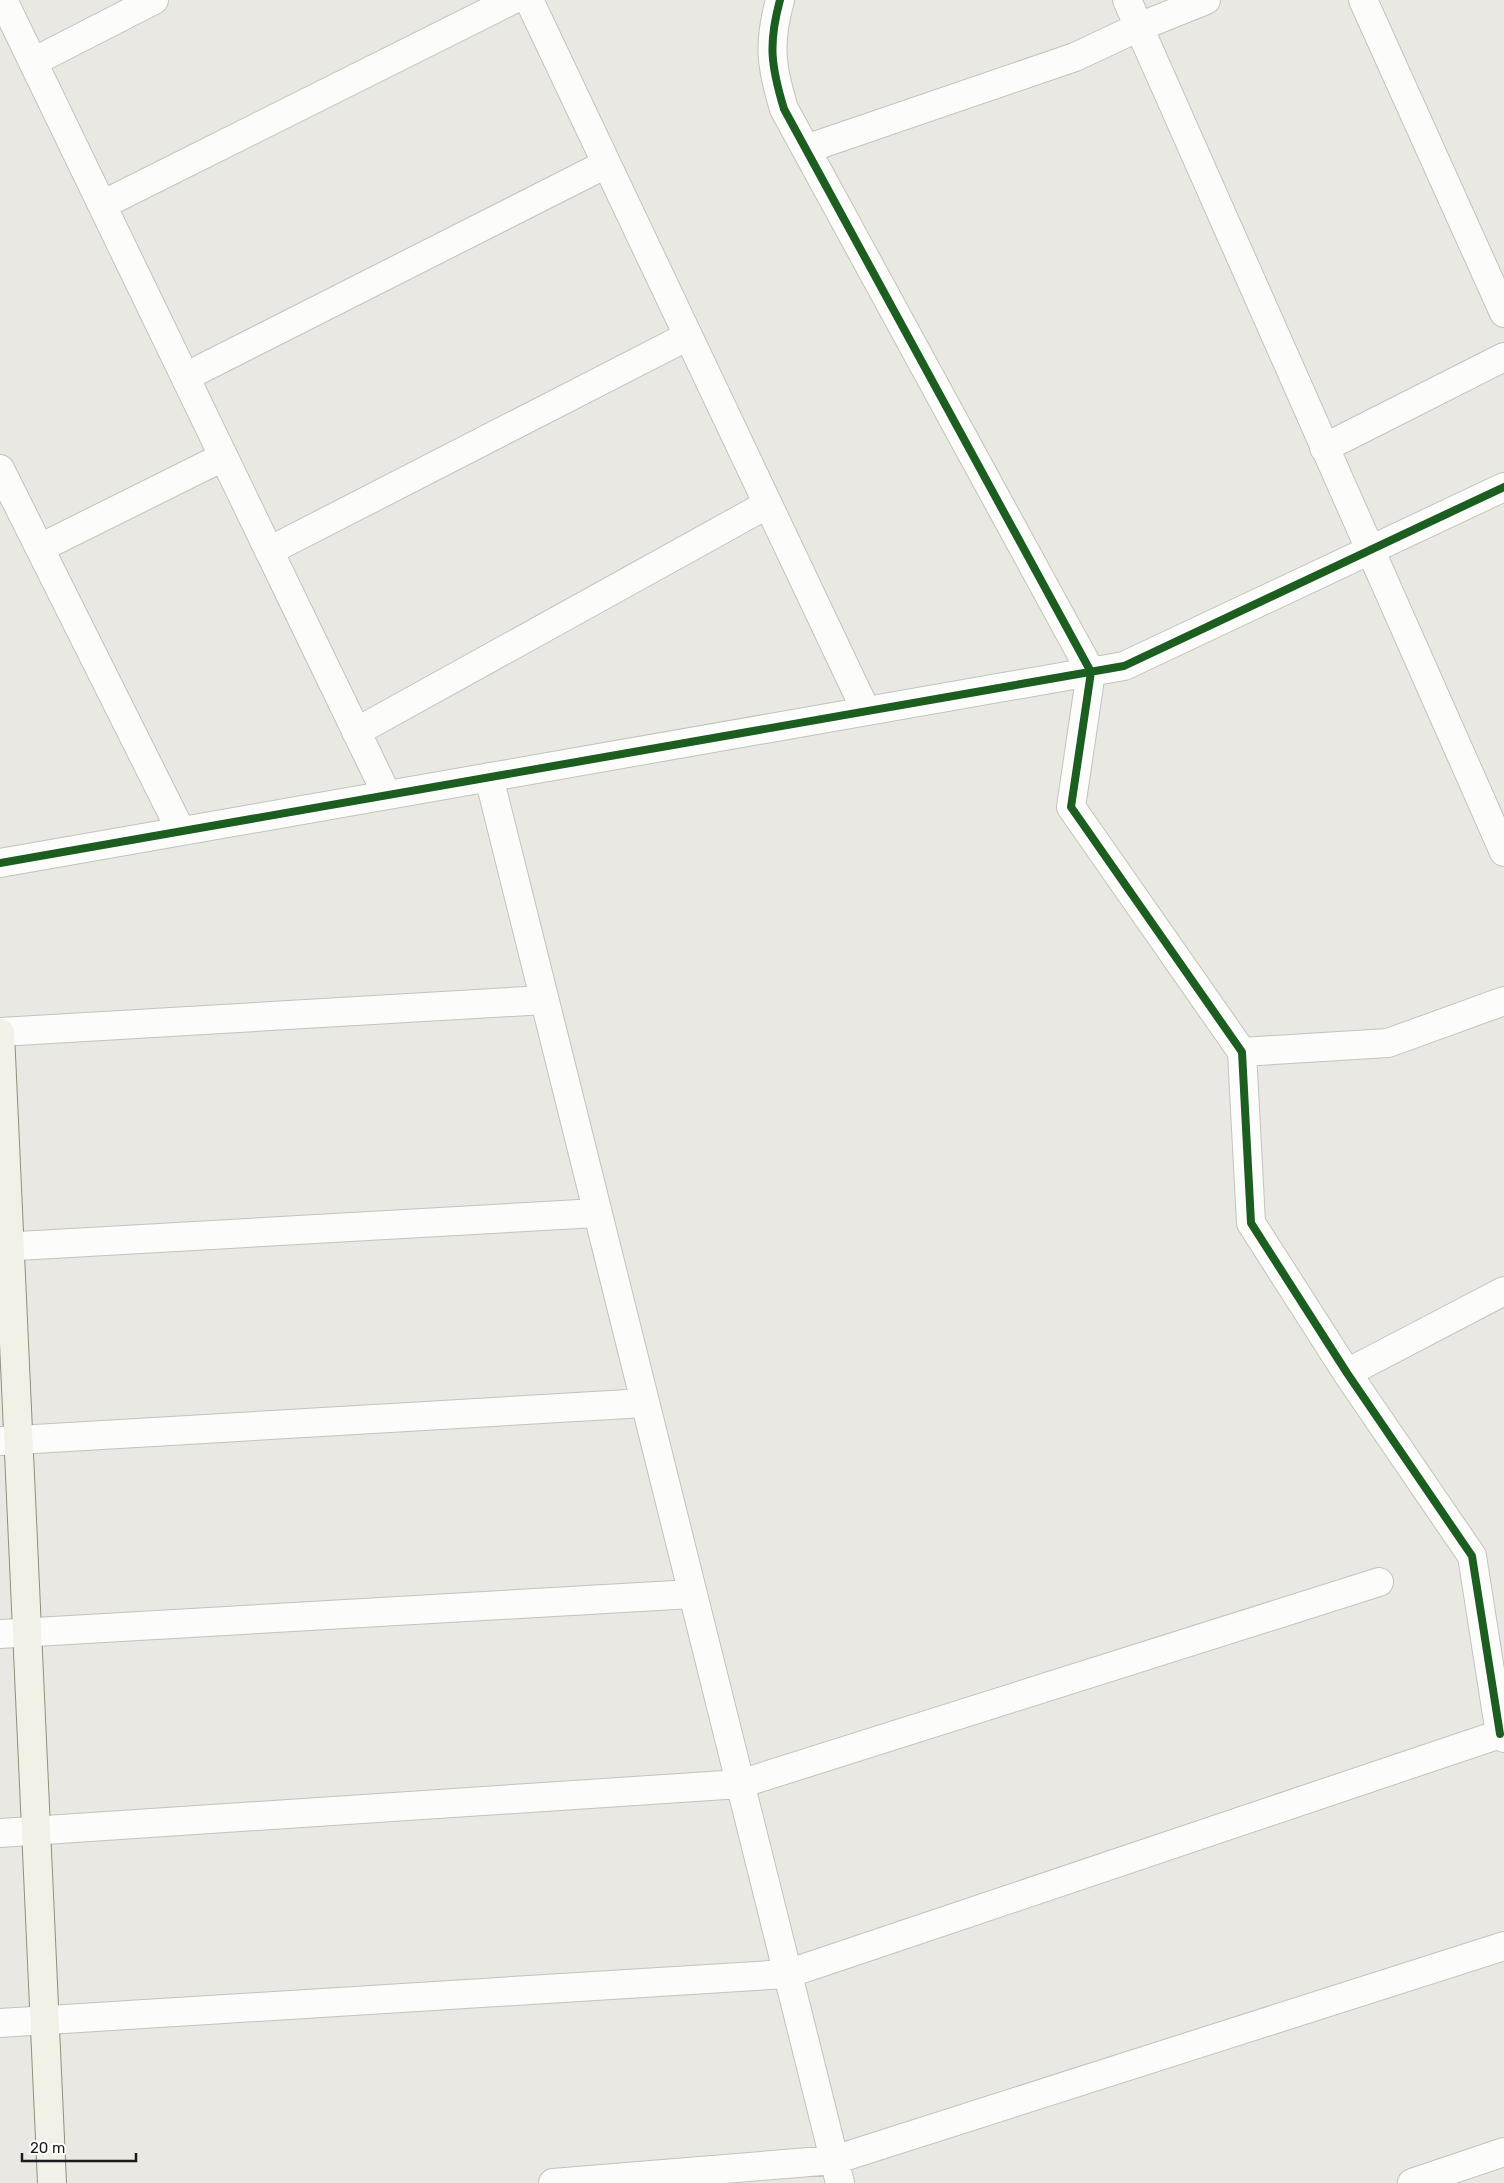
<svg xmlns="http://www.w3.org/2000/svg" width="1504" height="2183" font-family="Rubik,sans-serif">
<rect width="100%" height="100%" fill="#e9e8e3"/>
<g fill="none" stroke-linecap="round" stroke-linejoin="round">
<defs>
<path id="street" d="M 3,0 L 387,795
M 529,0 L 866,711
M 780,0 C 768,44 771,66 784,109 L 1091,672 L 1071,807 L 1242,1052 L 1251,1223 L 1347,1373 L 1472,1556 L 1500,1734
M 1127,0 L 1504,852
M 1363,0 L 1504,313
M 33,62 L 154,0
M 806,149 L 1075,57 L 1139,27 L 1206,0
M 102,205 L 512,0
M 185,377 L 606,164
M 1324,448 L 1504,357
M 0,469 L 181,831
M 40,548 L 223,457
M 269,551 L 688,336
M 356,732 L 768,504
M 489,777 L 840,2183
M 0,863 L 1124,666 L 1504,487
M 0,1032 L 544,1000
M 1242,1052 L 1388,1043 L 1504,1001
M 0,1247 L 597,1213
M 1347,1373 L 1504,1291
M 0,1441 L 645,1403
M 0,1634 L 692,1594
M 0,1833 L 740,1784 L 1379,1582
M 0,2023 L 787,1974 L 1500,1734 L 1504,1738
M 553,2183 L 834,2160 L 1504,1946
M 1412,2183 L 1504,2152"/>
<path id="secondary" d="M 0,1033 L 52,2183"/>
</defs>
<use href="#street" stroke="#c2c2bf" stroke-width="30"/>
<use href="#secondary" stroke="#8e917d" stroke-width="30"/>
<use href="#street" stroke="#fcfcfb" stroke-width="28"/>
<use href="#secondary" stroke="#f1f1e8" stroke-width="28"/>
<defs>
<path id="cycleway" d="M 780,0 C 768,44 771,66 784,109 L 1091,672 L 1071,807 L 1242,1052 L 1251,1223 L 1347,1373 L 1472,1556 L 1500,1734
M 0,863 L 1124,666 L 1504,487"/>
</defs>
<use href="#cycleway" stroke="#fff" stroke-width="11"/>
<use href="#cycleway" stroke="#1b5e20" stroke-width="8"/>
</g>
<path d="M22 2153v8h114v-8" fill="none" stroke="#1b1b1b" stroke-width="2.5"/>
<text x="30" y="2153" font-size="15" fill="#1b1b1b" stroke="#ffffff" stroke-width="4" paint-order="stroke">20 m</text>
</svg>
